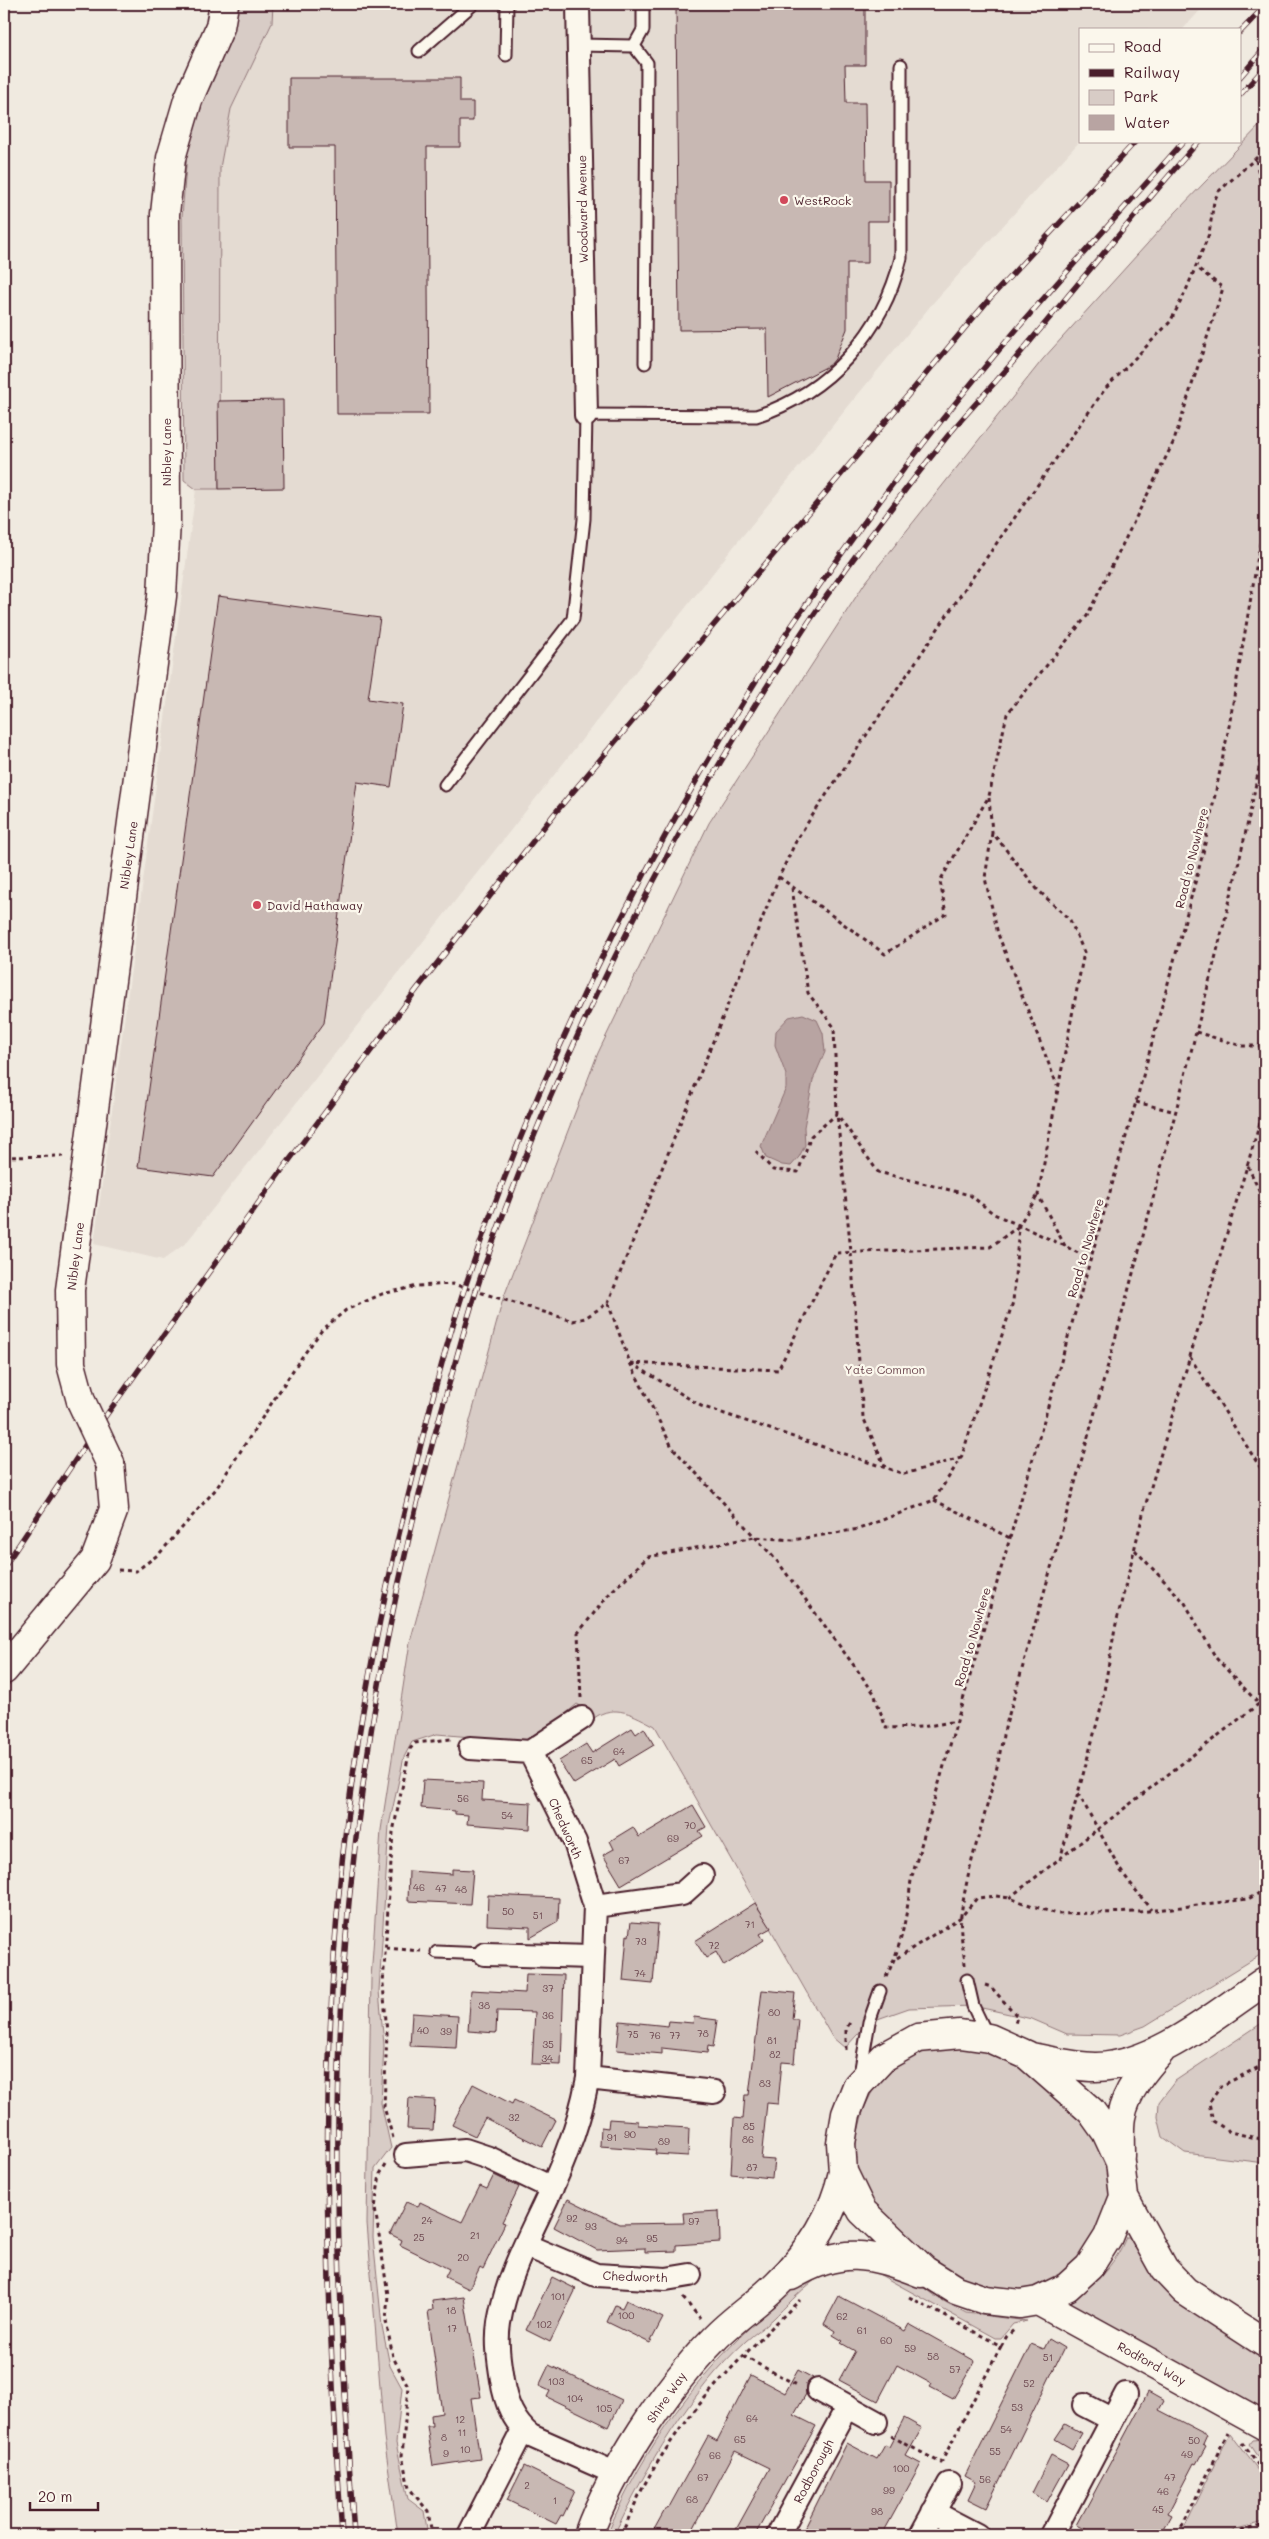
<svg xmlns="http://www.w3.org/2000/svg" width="1269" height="2539" font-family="Mali,sans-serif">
<rect width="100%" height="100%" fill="#f0eae0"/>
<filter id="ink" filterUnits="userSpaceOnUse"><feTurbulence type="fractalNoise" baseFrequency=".02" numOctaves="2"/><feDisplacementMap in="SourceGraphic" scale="10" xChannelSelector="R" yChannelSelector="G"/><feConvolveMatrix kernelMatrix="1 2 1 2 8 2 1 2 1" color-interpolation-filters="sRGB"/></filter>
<g filter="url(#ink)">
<path fill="#e4dbd2" d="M 273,4 L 1206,4 L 1183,29 L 1080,29 L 1080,141 L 932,304 L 735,545 L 186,1243 L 163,1260 L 94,1244 L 196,489 L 219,488 L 220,168 L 231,109 L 272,23 Z"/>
<path fill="#d8ccc6" stroke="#917678" d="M 240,4 L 273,4 L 272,23 L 231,109 L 220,168 L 219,489 L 196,489 L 184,480 L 182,217 L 187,153 L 203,102 L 233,30 Z
M 1265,120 L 1265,1952 L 1145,2026 L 1120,2035 L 1067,2034 L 1032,2019 L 973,2006 L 909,2008 L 869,2022 L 845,2048 L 832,2037 L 655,1726 C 634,1715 615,1703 594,1718 L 586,1709 L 577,1704 L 537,1738 L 528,1742 L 437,1734 L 412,1742 L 404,1757 L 389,1825 L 379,1991 L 384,2045 L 381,2103 L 391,2148 L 375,2169 L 373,2237 L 382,2326 L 390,2366 L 402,2388 L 396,2443 L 408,2499 L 424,2511 L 428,2535 L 398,2535 L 384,2437 L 367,2223 L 371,1979 L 381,1830 L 410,1642 L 503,1299 L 598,1053 L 709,823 L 865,583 L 1043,359 L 1176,212 Z
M 1265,2021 L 1265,2163 L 1185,2153 L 1163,2137 L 1158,2117 L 1159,2102 L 1175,2081 Z
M 970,2046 L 1014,2062 L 1084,2121 L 1107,2163 L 1110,2194 L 1108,2212 L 1074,2267 L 1041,2286 L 1009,2291 L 992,2289 L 959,2278 L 944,2268 L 886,2219 L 871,2202 L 859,2178 L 854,2156 L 858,2132 L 864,2108 L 873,2090 L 898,2064 L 917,2055 L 935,2048 Z
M 1126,2237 L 1129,2237 L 1151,2275 L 1172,2295 L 1265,2351 L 1265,2405 L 1261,2408 L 1068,2302 C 1094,2285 1115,2266 1126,2237 Z
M 858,2258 L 891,2266 L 906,2274 L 936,2297 L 966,2313 L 1027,2321 L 1013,2324 L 1001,2338 L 995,2338 L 864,2266 C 825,2260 798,2295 773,2319 C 764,2327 755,2333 746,2341 C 690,2392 646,2467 614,2535 L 608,2532 C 644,2446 699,2373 768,2310 C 783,2296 799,2278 818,2269 C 830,2263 845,2260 858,2258 Z
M 1230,2433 L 1265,2479 L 1265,2522 L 1236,2529 L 1227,2535 L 1181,2535 Z
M 1265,2439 L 1265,2468 L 1249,2444 L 1252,2440 Z"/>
<path fill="#b8a4a2" stroke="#8c6f72" d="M 803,1014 L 817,1020 L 823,1033 L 825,1052 L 813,1080 L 804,1127 L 805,1145 L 799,1157 L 791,1166 L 782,1165 L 766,1158 L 761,1146 L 786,1088 L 786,1075 L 775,1045 L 776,1031 L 789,1017 Z"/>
<path fill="#c8b8b3" stroke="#4a1f2b" d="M 676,4 L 865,4 L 865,65 L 845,65 L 846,103 L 865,103 L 866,180 L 889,180 L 889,221 L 868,221 L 868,263 L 847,263 L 847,329 L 835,359 L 830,365 L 768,397 L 767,329 L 679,330 Z
M 289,78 L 460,78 L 460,102 L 473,102 L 473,121 L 460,121 L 460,147 L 427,147 L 429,414 L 337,414 L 335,147 L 289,147 Z
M 283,400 L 284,488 L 219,489 L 218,401 Z
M 218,596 L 380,618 L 368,699 L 403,704 L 391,787 L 357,782 L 324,1023 L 213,1177 L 138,1167 Z
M 632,1728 L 636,1734 L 644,1728 L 654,1745 L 619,1766 L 615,1759 L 574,1784 L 559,1761 L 586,1744 L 592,1753 Z
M 423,1780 L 483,1783 L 482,1800 L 531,1803 L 530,1829 L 467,1824 L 468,1815 L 455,1814 L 455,1811 L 421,1808 Z
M 693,1805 L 706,1827 L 699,1831 L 703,1836 L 621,1885 L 603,1855 L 614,1849 L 610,1841 L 633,1827 L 639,1837 Z
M 452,1869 L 473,1870 L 470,1904 L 408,1901 L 409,1871 L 452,1874 Z
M 488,1895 L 559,1898 L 558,1922 L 530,1938 L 530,1927 L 487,1925 Z
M 755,1903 L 771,1928 L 760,1934 L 764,1940 L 724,1966 L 716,1952 L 706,1958 L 695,1941 Z
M 631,1922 L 658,1924 L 653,1984 L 623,1981 L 627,1935 L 629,1936 Z
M 526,1974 L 564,1975 L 561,2065 L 532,2064 L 535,2012 L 497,2011 L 496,2033 L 468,2031 L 471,1990 L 525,1993 Z
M 762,1990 L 795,1993 L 792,2019 L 798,2019 L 794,2063 L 782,2062 L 778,2104 L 767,2103 L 761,2159 L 774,2160 L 772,2178 L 731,2174 L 734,2118 L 743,2119 L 745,2095 L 749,2095 Z
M 412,2013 L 458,2016 L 456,2048 L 410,2046 Z
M 694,2017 L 717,2020 L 713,2047 L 708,2046 L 707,2053 L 662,2048 L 662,2054 L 617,2050 L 620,2021 L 668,2026 L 669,2021 L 693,2023 Z
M 473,2084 L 512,2104 L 514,2100 L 556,2120 L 542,2147 L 485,2118 L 475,2136 L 452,2125 Z
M 409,2098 L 435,2100 L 433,2130 L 407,2129 Z
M 609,2119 L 638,2121 L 638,2125 L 689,2128 L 688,2156 L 655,2154 L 656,2150 L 600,2146 L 601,2127 L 608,2128 Z
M 494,2175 L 519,2187 L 502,2222 L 505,2223 L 483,2269 L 480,2267 L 469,2289 L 445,2277 L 449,2269 L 400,2245 L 402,2240 L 390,2234 L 406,2202 L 418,2207 L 420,2202 L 462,2222 L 480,2186 L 487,2189 Z
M 568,2199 L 619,2224 L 684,2223 L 683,2213 L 719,2211 L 720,2242 L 676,2245 L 676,2251 L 645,2252 L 645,2248 L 597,2250 L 554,2227 Z
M 552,2277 L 576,2289 L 550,2342 L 526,2330 Z
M 839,2296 L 905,2331 L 909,2324 L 975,2361 L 953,2399 L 930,2387 L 932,2384 L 897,2365 L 878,2401 L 839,2380 L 855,2351 L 841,2343 L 843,2341 L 833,2335 L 835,2331 L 824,2324 Z
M 464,2297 L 481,2397 L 471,2398 L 480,2459 L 433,2466 L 427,2426 L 432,2426 L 431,2415 L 442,2413 L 428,2311 L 433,2310 L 432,2301 Z
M 626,2300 L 663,2318 L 650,2343 L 607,2322 L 615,2305 L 622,2308 Z
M 1049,2339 L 1064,2348 L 986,2508 L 968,2499 L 976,2482 L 965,2476 L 1031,2344 L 1044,2349 Z
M 549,2365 L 622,2400 L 609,2427 L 547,2397 L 550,2391 L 539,2386 Z
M 798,2370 L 813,2378 L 806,2384 L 806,2394 L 794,2415 L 816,2426 L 755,2535 L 733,2535 L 770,2468 L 735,2451 L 690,2535 L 651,2535 L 666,2508 L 668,2509 L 708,2436 L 717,2441 L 751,2375 L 785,2393 Z
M 1148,2392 L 1164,2401 L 1159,2410 L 1207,2435 L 1203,2444 L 1206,2446 L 1196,2464 L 1194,2463 L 1168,2513 L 1172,2515 L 1161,2535 L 1097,2535 L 1077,2525 Z
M 904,2418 L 922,2428 L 906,2456 L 921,2464 L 882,2535 L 801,2535 L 847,2443 L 877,2459 L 885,2445 L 889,2447 Z
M 1065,2424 L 1081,2433 L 1072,2449 L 1055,2439 Z
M 1051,2455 L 1068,2464 L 1047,2502 L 1032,2493 Z
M 524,2466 L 575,2491 L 563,2516 L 561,2515 L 556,2524 L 507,2500 Z"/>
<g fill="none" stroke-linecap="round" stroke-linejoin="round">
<defs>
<path id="service" d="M 578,45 L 634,46 L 647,63 L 645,363
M 634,46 L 643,30 L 643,4
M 419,51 L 473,4
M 506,55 L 507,4
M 445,785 L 573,619 L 584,519 L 586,415 L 756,416 C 829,393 883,332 901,258 L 901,65
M 437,1952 L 485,1954
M 967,1980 L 973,2006 L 988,2037
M 860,2074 L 869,2022 L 880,1991"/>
<path id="minor" d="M 578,4 L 586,415
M 470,1748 L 530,1752 L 582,1718
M 530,1752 L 575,1842 L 595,1906 L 588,2078 C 583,2104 576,2129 566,2154 C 545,2211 509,2263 499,2323 C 496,2342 499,2361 502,2380 C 505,2401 514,2423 531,2436 L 617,2474
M 595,1906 L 682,1894 L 702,1876
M 485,1954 L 592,1957
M 588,2078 L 714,2092
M 406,2155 L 465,2150 L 489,2158 L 552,2188
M 525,2245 L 596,2275 L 666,2279 L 690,2275
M 818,2390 L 876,2422
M 1084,2405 L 1111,2419
M 933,2512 L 977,2535
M 469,2535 L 523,2430
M 778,2535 L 848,2406
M 921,2535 L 949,2484
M 1052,2535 L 1126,2394"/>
<path id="tertiary" d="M 81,1401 L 71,1364 L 70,1290 L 162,596 L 166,521 L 165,214 L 171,158 L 188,100 L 220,27 L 224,4
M 4,1670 L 95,1560 L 114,1509 L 110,1463
M 960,2034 L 989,2038 L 1027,2055 L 1091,2111 L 1106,2132 L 1120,2162 L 1124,2197 L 1108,2237 L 1089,2267 L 1067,2287 L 1038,2301 L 1020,2304 L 985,2300 L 956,2290 L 924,2270 L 862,2211 L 843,2172 L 841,2143 L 846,2114 L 857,2086 L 884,2057 L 918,2038 Z
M 1031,2057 C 1052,2061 1074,2067 1096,2067 C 1156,2066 1217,2013 1265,1981
M 1120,2156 C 1120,2143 1119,2129 1121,2117 C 1126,2091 1144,2070 1161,2051
M 1124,2197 L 1164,2269 L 1185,2291 L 1265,2343
M 791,2276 C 841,2246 870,2253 921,2273
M 1038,2301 L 1265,2426
M 588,2535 C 611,2471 666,2387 714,2339 C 733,2319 757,2304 777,2284 C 809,2253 834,2215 843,2172"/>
</defs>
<use href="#service" stroke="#4a1f2b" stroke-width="15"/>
<use href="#minor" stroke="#4a1f2b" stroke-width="26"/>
<use href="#tertiary" stroke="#4a1f2b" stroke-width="31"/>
<path stroke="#4a1f2b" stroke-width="3" stroke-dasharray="4 4" stroke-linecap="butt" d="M 1256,160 L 1265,203
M 989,798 L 992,832 L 1037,889 L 1070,920 L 1084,952 L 1038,1195 L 1065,1246
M 992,833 L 985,878 L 998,934 L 1057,1085
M 779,877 L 885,954 L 946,914 L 940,881 L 989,796 L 1007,714 L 1087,616 L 1174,441 L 1223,288 L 1196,267
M 792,888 L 808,993 L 834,1027 L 837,1114 L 851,1252 L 863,1417 L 885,1467
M 1196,1032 L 1242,1046 L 1265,1046
M 1136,1102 L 1176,1112
M 756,1151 L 773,1170 L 798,1172 L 811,1136 L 837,1114 L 878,1172 L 970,1195 L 994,1214 L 1065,1246 L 1091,1260
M 4,1157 L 63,1156
M 1248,1166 L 1265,1204
M 608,1303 L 630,1363 L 672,1447 L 778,1562 L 874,1693 L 886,1728 L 922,1727 L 957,1721
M 1190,1357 L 1265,1475
M 630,1363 L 778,1370 L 836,1253 L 990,1247 L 1019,1226
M 631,1363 L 701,1406 L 904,1474 L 961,1458
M 934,1500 L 1010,1538
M 1135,1550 L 1185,1603 L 1216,1658 L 1259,1704 L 1265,1707
M 118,1570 L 136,1571 L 159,1554 L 216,1489 L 299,1361 L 322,1330 L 346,1310 L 382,1294 L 418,1286 L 453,1284 L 573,1321 L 585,1318 L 608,1303 L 779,877 L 798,837 L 968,584 L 1105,389 L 1170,322 L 1185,293 L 1209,234 L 1214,201 L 1219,191 L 1265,150
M 581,1698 L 578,1633 L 610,1593 L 648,1557 L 755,1537 L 793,1540 L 859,1529 L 934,1500 L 961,1458 L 1013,1302 L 1019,1225 L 1038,1195
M 1265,1699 L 1009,1898 L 1057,1914 L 1139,1912 L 1248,1899 L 1265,1890
M 1078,1793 L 1121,1871 L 1151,1910
M 1060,1860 L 1101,1708 L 1115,1628 L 1144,1510 L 1265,1106
M 386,1948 L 421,1951
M 897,1958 L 961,1917 L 977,1898 L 996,1896 L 1009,1898
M 965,1965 C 964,1950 959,1931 961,1915 C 969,1854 994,1796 1003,1735 C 1066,1517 1128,1299 1184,1079 C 1213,965 1245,851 1265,735
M 886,1977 C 902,1946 907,1914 911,1880 L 1136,1102 L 1203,853 L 1228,732 L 1261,538 L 1265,499
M 985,1985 L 991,1987 L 1017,2016 L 1015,2024
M 846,2050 L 846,2030 L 850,2022
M 1265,2064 L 1221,2086 L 1209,2103 L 1213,2121 L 1230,2132 L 1265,2140
M 393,2138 L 384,2107 L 387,2033 L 383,1984 L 393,1832 L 410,1749 L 415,1743 L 451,1739
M 386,2164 L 380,2174 L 375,2208 L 388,2295 L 386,2321 L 393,2357 L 408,2386 L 402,2456 L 409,2488 L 428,2511 L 432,2535
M 909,2297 L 1001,2346 L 1007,2336 L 1015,2329
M 683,2298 L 700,2318
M 743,2356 L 797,2385
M 891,2436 L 941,2463 L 1001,2346
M 1242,2443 L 1265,2474
M 621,2535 C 631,2514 640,2490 653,2470 C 691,2405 746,2352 800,2300
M 1178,2535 L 1228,2432
M 1234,2535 L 1244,2530 L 1265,2525"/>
<use href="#service" stroke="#fbf7ec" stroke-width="11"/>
<use href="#minor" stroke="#fbf7ec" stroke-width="22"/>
<use href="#tertiary" stroke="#fbf7ec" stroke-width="28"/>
<defs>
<path id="rail" d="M 1240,32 L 1265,6
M 1240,77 L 1265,48
M 1240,95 L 1265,67
M 4,1567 L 92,1435 L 282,1170 L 417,989 L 555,813 L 991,297 L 1136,141
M 342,2535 C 328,2337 321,2140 335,1942 C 345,1797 370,1653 404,1513 C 422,1440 439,1367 462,1296 C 523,1112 606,936 703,769 C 734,716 766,662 801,612 C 868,514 940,418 1017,329 C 1072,265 1128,204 1184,141
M 354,2535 C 339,2325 329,2113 349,1902 C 366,1727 400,1553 449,1384 C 460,1346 470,1308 483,1270 C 563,1042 674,824 808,623 C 850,561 896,501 942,443 C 964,415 989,390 1012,363 C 1074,289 1135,214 1199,141"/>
</defs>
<use href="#rail" stroke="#4a1f2b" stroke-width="5.5"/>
<use href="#rail" stroke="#fbf7ec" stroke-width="4" stroke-dasharray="11" stroke-linecap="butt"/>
<defs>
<path id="tertiary-bridge" d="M 81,1401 L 110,1463"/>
</defs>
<use href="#tertiary-bridge" stroke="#4a1f2b" stroke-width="31" stroke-linecap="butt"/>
<use href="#tertiary-bridge" stroke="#fbf7ec" stroke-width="28"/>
</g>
</g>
<g fill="#d1495b" stroke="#fbf7ec" stroke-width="2">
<circle cx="784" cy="200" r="5"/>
<circle cx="257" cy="905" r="5"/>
</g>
<g text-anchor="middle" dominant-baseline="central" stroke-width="4.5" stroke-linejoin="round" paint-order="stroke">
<g font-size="10" fill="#6a454d">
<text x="619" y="1751">64</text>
<text x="587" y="1760">65</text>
<text x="463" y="1798">56</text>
<text x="507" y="1815">54</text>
<text x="690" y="1825">70</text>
<text x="673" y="1838">69</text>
<text x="624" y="1860">67</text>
<text x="419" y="1887">46</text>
<text x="441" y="1888">47</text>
<text x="461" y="1889">48</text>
<text x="508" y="1911">50</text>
<text x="538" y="1915">51</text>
<text x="750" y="1924">71</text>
<text x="641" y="1941">73</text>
<text x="714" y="1945">72</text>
<text x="640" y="1973">74</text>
<text x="548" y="1988">37</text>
<text x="484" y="2005">38</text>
<text x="774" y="2012">80</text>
<text x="548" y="2015">36</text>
<text x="423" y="2030">40</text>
<text x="446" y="2031">39</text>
<text x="703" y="2033">78</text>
<text x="633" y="2034">75</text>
<text x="655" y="2035">76</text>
<text x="675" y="2035">77</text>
<text x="772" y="2040">81</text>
<text x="548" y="2044">35</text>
<text x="775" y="2054">82</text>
<text x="547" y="2058">34</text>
<text x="765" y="2083">83</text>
<text x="514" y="2117">32</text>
<text x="749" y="2126">85</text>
<text x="630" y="2134">90</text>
<text x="612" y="2137">91</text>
<text x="748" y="2139">86</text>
<text x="664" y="2141">89</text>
<text x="752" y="2167">87</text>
<text x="572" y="2218">92</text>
<text x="427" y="2220">24</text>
<text x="694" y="2221">97</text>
<text x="591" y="2226">93</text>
<text x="475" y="2235">21</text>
<text x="419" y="2237">25</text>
<text x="652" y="2238">95</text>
<text x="622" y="2240">94</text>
<text x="463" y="2257">20</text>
<text x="558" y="2296">101</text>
<text x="451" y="2310">18</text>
<text x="626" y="2315">100</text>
<text x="842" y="2316">62</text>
<text x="544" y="2324">102</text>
<text x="452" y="2328">17</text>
<text x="862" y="2330">61</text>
<text x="886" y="2340">60</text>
<text x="910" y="2348">59</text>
<text x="933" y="2356">58</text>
<text x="1048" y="2357">51</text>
<text x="955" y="2369">57</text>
<text x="556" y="2381">103</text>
<text x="1029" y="2383">52</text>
<text x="575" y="2398">104</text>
<text x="1017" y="2407">53</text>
<text x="604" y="2408">105</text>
<text x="752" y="2418">64</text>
<text x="460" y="2419">12</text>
<text x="1006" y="2429">54</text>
<text x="462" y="2432">11</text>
<text x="444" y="2437">8</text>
<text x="740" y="2439">65</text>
<text x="1194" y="2440">50</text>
<text x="465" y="2449">10</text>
<text x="995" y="2451">55</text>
<text x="446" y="2453">9</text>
<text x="1187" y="2454">49</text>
<text x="715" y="2455">66</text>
<text x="901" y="2468">100</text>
<text x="703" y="2477">67</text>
<text x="1170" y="2477">47</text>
<text x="985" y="2479">56</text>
<text x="527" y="2485">2</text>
<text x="889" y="2490">99</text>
<text x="1163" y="2491">46</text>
<text x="692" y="2499">68</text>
<text x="555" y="2500">1</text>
<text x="1158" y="2509">45</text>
<text x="877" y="2511">98</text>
</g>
<g font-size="12" fill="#4a1f2b" stroke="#fbf7ec" text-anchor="start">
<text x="794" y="200">WestRock</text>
<text x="267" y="905">David Hathaway</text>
</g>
<g font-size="12" fill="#4a1f2b" stroke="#fbf7ec">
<text transform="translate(582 209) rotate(-91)">Woodward Avenue</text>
<text transform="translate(166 452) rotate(-90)">Nibley Lane</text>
<text transform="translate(128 855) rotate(-82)">Nibley Lane</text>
<text transform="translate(1191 858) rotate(-76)">Road to Nowhere</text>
<text transform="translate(1085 1248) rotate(-74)">Road to Nowhere</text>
<text transform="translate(75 1256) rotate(-83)">Nibley Lane</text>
<text transform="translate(972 1637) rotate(-74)">Road to Nowhere</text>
<text transform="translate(566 1828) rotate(66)">Chedworth</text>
<text transform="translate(635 2276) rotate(2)">Chedworth</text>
<text transform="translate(1152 2363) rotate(29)">Rodford Way</text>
<text transform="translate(666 2397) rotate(-55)">Shire Way</text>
<text transform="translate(813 2471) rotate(-62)">Rodborough</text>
</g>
<g font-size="12" fill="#6e4a52" stroke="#fbf7ec">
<text x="885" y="1369">Yate Common</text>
</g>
</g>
<rect width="1269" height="2539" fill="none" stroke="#fbf7ec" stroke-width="20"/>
<rect x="10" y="10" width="1249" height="2519" fill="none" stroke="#4a1f2b" stroke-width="2" filter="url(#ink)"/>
<rect x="1079" y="28" width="162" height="115" fill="#fbf7ec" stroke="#b4a19f"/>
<rect x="1089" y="44" width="25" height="8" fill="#fbf7ec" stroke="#b4a19f"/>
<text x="1124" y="52" font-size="15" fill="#4a1f2b">Road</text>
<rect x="1089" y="69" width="25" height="8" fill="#4a1f2b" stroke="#b4a19f"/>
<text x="1124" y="78" font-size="15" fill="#4a1f2b">Railway</text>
<rect x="1089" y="90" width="25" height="15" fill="#d8ccc6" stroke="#b4a19f"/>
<text x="1124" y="102" font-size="15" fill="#4a1f2b">Park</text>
<rect x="1089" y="115" width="25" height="15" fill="#b8a4a2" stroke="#b4a19f"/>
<text x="1124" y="128" font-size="15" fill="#4a1f2b">Water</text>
<path d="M30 2502v8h68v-8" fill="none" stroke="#4a1f2b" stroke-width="2.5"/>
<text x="38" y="2502" font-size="15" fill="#4a1f2b" stroke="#fbf7ec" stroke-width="4" paint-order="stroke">20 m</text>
</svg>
